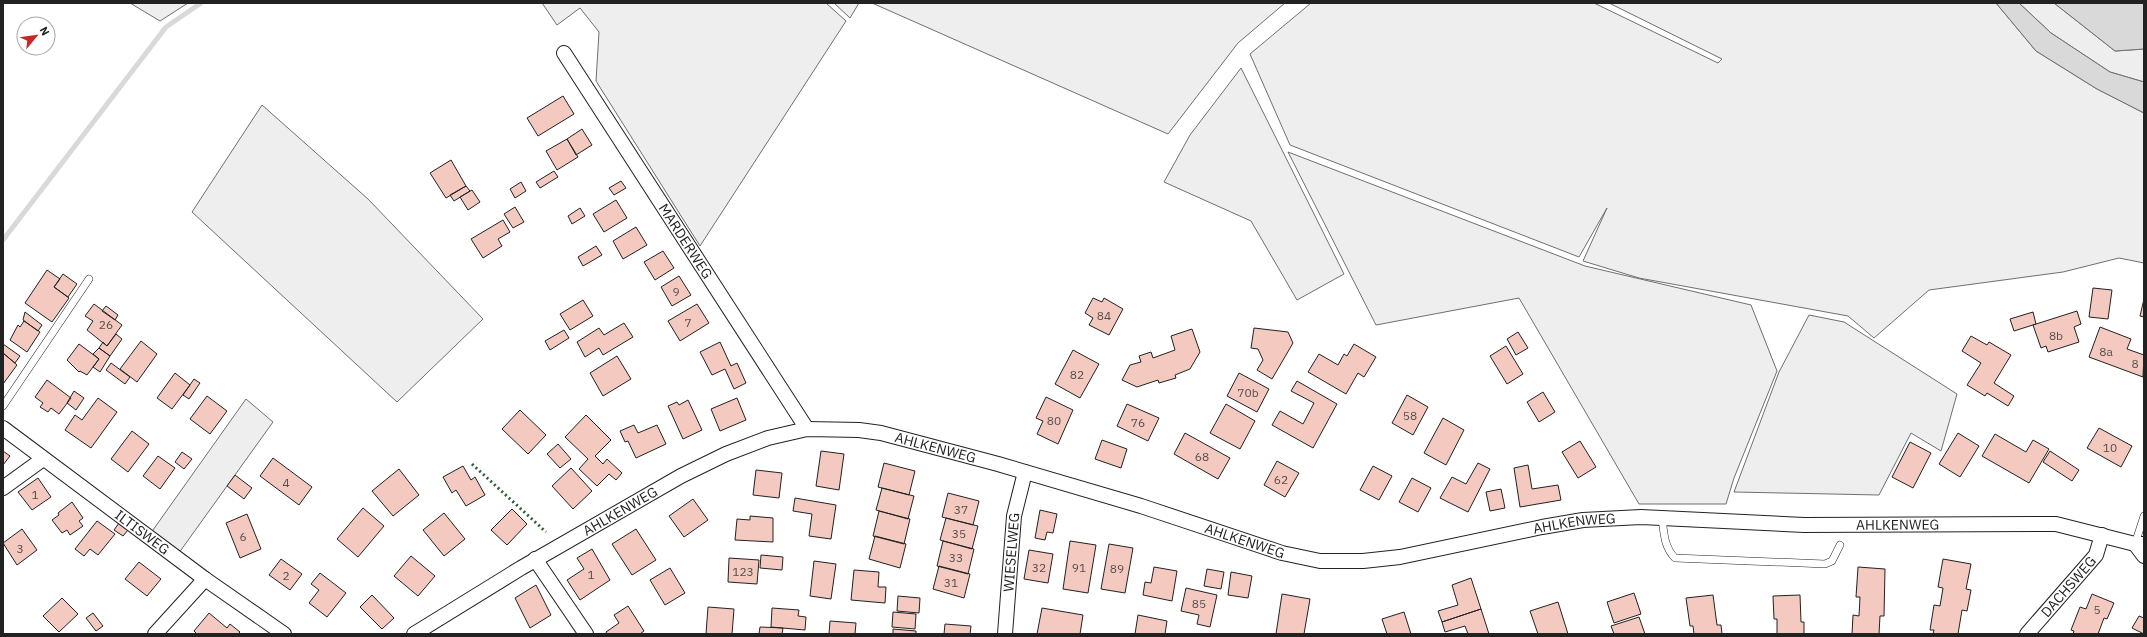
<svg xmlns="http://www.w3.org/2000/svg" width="2147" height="637" font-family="'IBM Plex Sans',sans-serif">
<rect width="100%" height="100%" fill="#fff"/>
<path fill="#eee" stroke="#6f6f6f" d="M 130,3 L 188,3 L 160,21 Z
M 542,3 L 826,3 L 846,21 L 700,246 L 596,81 L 599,32 L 580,8 L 557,25 Z
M 834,3 L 859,3 L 850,18 Z
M 872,3 L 1285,3 L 1238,43 L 1168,134 Z
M 1311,3 L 1594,3 L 1718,63 L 1722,59 L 1609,3 L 1996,3 L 2036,51 L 2097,89 L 2144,113 L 2144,263 L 2119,258 L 2063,272 L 1929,290 L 1874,338 L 1848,316 L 1639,278 L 1583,261 L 1607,208 L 1579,257 L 1290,145 L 1250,54 Z
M 2019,3 L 2054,3 L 2115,51 L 2144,49 L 2144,82 L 2110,72 L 2051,33 Z
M 1241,68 L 1344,274 L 1297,300 L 1251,221 L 1164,182 L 1190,135 Z
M 262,105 L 368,199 L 483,319 L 397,402 L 192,212 Z
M 1288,152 L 1585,266 L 1751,305 L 1777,371 L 1734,478 L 1726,504 L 1639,504 L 1519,298 L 1376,325 Z
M 1809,315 L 1844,322 L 1957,394 L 1941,451 L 1911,433 L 1879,495 L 1734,492 L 1779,372 Z
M 246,399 L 273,422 L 176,557 L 148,537 Z"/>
<path fill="#d9d9d9" stroke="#6f6f6f" d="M 1996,3 L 2019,3 L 2051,33 L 2110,72 L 2144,82 L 2144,113 L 2097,89 L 2036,51 Z
M 2054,3 L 2144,3 L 2144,49 L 2115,51 Z"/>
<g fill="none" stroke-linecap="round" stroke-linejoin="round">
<path stroke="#d9d9d9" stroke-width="5" d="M 3,240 L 166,27 L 201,3"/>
</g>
<path fill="#f3c9c0" stroke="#222" d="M 563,96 L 574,114 L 538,136 L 527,118 Z
M 582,129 L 592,145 L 576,155 L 567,139 Z
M 567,139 L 578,157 L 557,170 L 546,151 Z
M 451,160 L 466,186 L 446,198 L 430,173 Z
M 554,171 L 558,177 L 540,188 L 536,182 Z
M 621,181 L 626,188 L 614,195 L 609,188 Z
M 521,182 L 526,191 L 515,198 L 510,189 Z
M 466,186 L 470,191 L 454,201 L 450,195 Z
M 472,190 L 480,202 L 468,210 L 460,197 Z
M 616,200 L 627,218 L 604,232 L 593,214 Z
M 515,207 L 524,222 L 513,228 L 504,214 Z
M 580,208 L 585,216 L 572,224 L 568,216 Z
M 503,220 L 510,232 L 498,239 L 502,246 L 483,258 L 471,239 Z
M 636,227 L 647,245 L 623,259 L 613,241 Z
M 596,246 L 602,255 L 583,266 L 578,257 Z
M 663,251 L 674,268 L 655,280 L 644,262 Z
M 47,270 L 60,279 L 54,287 L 69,298 L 52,322 L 25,303 Z
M 63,274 L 77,284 L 68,297 L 54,287 Z
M 679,276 L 691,295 L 672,306 L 661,287 Z
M 2093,288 L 2112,290 L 2108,319 L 2089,317 Z
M 1093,298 L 1102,302 L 1104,298 L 1123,309 L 1109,335 L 1089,325 L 1093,318 L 1085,313 Z
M 2144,299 L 2144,317 L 2140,316 Z
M 583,300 L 593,316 L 570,330 L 560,314 Z
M 94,304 L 122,325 L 107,346 L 87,330 L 93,321 L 85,316 Z
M 697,304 L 709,323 L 680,341 L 668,321 Z
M 106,306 L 118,315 L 115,320 L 102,311 Z
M 2077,311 L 2081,324 L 2074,327 L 2079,342 L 2048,352 L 2046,346 L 2041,348 L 2033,325 Z
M 25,312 L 42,325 L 38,331 L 23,320 Z
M 2033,312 L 2036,324 L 2014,331 L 2010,319 Z
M 24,321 L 40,332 L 27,352 L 10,340 L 18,325 L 20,327 Z
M 624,323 L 633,337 L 603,355 L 599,348 L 585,357 L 577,342 L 599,328 L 604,335 Z
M 2100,327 L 2131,339 L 2127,349 L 2144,355 L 2143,377 L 2089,357 Z
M 1254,328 L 1288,332 L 1293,343 L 1272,379 L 1257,370 L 1263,360 L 1258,349 L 1251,348 Z
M 1192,329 L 1200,352 L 1190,369 L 1175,375 L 1176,378 L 1159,383 L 1158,380 L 1137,387 L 1122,380 L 1130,365 L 1141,362 L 1139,356 L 1151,352 L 1153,358 L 1175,350 L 1171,336 Z
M 564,330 L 569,338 L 550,350 L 545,341 Z
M 1518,332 L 1528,348 L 1516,355 L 1507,339 Z
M 116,334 L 122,339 L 110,356 L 99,348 L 103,342 L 107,346 Z
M 1971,336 L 1987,345 L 1989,342 L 2011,355 L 1994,383 L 2014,396 L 2008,406 L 1987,393 L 1985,396 L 1967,385 L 1981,363 L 1962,351 Z
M 141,341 L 157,354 L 137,382 L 120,369 Z
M 720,342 L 731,366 L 737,363 L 746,383 L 734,389 L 725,369 L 712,375 L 700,352 Z
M 3,344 L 20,356 L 15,363 L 3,353 Z
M 79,344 L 99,359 L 87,375 L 80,371 L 79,372 L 67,360 Z
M 1354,344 L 1376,357 L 1364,377 L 1358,373 L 1346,394 L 1308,372 L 1319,354 L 1338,365 L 1344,354 L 1347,356 Z
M 1506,346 L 1523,374 L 1507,384 L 1490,356 Z
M 99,348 L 110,356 L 100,372 L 93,367 L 99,359 L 93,354 Z
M 1073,350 L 1099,364 L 1080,398 L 1055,384 Z
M 3,353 L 17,365 L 3,384 Z
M 617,356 L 631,379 L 603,396 L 590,373 Z
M 111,363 L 130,377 L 125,384 L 106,370 Z
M 175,373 L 190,385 L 172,409 L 157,398 Z
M 1239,373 L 1269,389 L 1257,412 L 1227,396 Z
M 194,379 L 200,383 L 189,399 L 183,395 Z
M 47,380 L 71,398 L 59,414 L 51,408 L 48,412 L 40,407 L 43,403 L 35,397 Z
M 1297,381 L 1337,404 L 1313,448 L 1272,425 L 1280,411 L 1303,424 L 1314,403 L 1291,391 Z
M 74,391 L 84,398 L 76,410 L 67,403 Z
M 1543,392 L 1555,412 L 1539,422 L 1527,402 Z
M 1407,395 L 1428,407 L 1413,435 L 1392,423 Z
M 207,396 L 227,411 L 210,434 L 190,419 Z
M 1046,397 L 1073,410 L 1058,444 L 1037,434 L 1043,421 L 1036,418 Z
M 98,398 L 117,412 L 91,448 L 65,430 L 75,415 L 82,420 Z
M 737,398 L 746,420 L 720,431 L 711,409 Z
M 688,400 L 702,430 L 683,439 L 668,406 L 677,402 L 679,405 Z
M 1127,404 L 1159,418 L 1148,441 L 1117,426 Z
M 1226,404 L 1255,421 L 1240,449 L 1210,433 Z
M 520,410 L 546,435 L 528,454 L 502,429 Z
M 586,415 L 611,440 L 595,456 L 603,464 L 607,459 L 622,473 L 616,480 L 609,474 L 597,486 L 579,469 L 588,459 L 565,437 Z
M 1443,418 L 1464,430 L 1446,465 L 1424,453 Z
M 634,425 L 638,433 L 657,425 L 666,444 L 636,458 L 628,441 L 625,442 L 620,431 Z
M 2099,428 L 2132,446 L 2121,467 L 2087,448 Z
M 132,431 L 149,444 L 128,472 L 111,459 Z
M 1185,433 L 1230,458 L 1218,479 L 1174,454 Z
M 1958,433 L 1979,446 L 1960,477 L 1939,464 Z
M 1995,434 L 2026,452 L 2033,440 L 2049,449 L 2029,483 L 1982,456 Z
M 1102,440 L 1127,449 L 1121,468 L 1095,459 Z
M 1580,441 L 1596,467 L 1578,478 L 1562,452 Z
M 1910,442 L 1931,453 L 1913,488 L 1892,477 Z
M 558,444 L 571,459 L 560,468 L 547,454 Z
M 3,451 L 10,456 L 3,465 Z
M 821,451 L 844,454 L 839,490 L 816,486 Z
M 2050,451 L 2079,470 L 2072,481 L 2043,462 Z
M 182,452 L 192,459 L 184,469 L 175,462 Z
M 158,456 L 175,468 L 160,489 L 143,476 Z
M 273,458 L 312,487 L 299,505 L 260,476 Z
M 1277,461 L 1299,473 L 1285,497 L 1264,485 Z
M 884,463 L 915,471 L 909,495 L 878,487 Z
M 1478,463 L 1490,469 L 1468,512 L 1440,498 L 1452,477 L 1466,484 Z
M 1528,465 L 1532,489 L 1558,485 L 1561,500 L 1520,507 L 1514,468 Z
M 463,466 L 471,480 L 475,477 L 485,495 L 466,506 L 456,490 L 452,493 L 443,477 Z
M 1373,466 L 1392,476 L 1379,500 L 1360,490 Z
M 571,468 L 592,491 L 573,509 L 552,486 Z
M 399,469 L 419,495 L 393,516 L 372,491 Z
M 756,470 L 782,473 L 779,498 L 753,495 Z
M 235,475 L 252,488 L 244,499 L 227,486 Z
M 38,478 L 51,497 L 32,510 L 18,492 Z
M 1412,478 L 1431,488 L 1418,512 L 1399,502 Z
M 882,488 L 914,496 L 908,519 L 876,510 Z
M 1501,489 L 1505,508 L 1490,511 L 1486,492 Z
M 948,493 L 979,501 L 973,525 L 942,517 Z
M 795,498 L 836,505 L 831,539 L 809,536 L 812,514 L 793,511 Z
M 693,499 L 708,520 L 684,537 L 669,516 Z
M 72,502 L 83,518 L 79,521 L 83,526 L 70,535 L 67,530 L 62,533 L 52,520 L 59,515 L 58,513 Z
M 363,508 L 384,526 L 358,557 L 337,539 Z
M 512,509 L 527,524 L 507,545 L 491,530 Z
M 1040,510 L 1057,514 L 1053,533 L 1047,532 L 1045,540 L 1035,538 Z
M 879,511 L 910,519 L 904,544 L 873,536 Z
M 444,513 L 465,539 L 444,556 L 423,530 Z
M 247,514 L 261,549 L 240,558 L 226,523 Z
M 750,516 L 773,518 L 773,542 L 735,540 L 737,519 L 750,520 Z
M 946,518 L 978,526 L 972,549 L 940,540 Z
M 97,521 L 115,534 L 98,555 L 90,549 L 84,556 L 75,549 Z
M 119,523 L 128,530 L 123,536 L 114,530 Z
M 22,529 L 37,550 L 17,565 L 3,543 Z
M 636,529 L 656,560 L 632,575 L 612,544 Z
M 875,536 L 906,544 L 900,568 L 869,559 Z
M 943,541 L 974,549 L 968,574 L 937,566 Z
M 1070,541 L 1096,545 L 1088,593 L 1063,589 Z
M 1109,544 L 1133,548 L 1125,593 L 1101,589 Z
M 592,549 L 610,580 L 580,600 L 567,580 L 584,569 L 577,558 Z
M 1029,550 L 1053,554 L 1048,583 L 1024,579 Z
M 761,555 L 783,557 L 782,570 L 760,568 Z
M 411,556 L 435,576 L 418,596 L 394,576 Z
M 729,558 L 759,560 L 757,584 L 728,582 Z
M 281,559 L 302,574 L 290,590 L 269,575 Z
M 1943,559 L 1971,564 L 1966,589 L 1971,590 L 1967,611 L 1962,610 L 1958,634 L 1933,634 L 1934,630 L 1930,630 L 1934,605 L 1940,606 L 1943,588 L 1938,587 Z
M 814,561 L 836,564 L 831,599 L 810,596 Z
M 139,562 L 161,579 L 147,596 L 125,579 Z
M 939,566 L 970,574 L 964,598 L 933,589 Z
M 1154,567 L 1177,571 L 1172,601 L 1143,595 L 1145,582 L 1151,583 Z
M 1858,567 L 1885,569 L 1884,616 L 1880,616 L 1879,634 L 1852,634 L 1853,615 L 1859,616 L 1860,597 L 1856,597 Z
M 670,568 L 685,593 L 665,605 L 650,580 Z
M 1207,569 L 1224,572 L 1221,589 L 1204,586 Z
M 854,570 L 879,572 L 878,587 L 886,587 L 885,603 L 851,600 Z
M 1231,572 L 1252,576 L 1248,598 L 1228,595 Z
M 320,573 L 346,593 L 327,617 L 309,603 L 319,590 L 311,584 Z
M 1471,578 L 1481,609 L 1442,622 L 1438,611 L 1458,605 L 1452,585 Z
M 536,585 L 551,615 L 530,628 L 515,598 Z
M 1186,588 L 1217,595 L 1210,627 L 1197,624 L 1199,615 L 1181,611 Z
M 1634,593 L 1641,614 L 1614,623 L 1607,602 Z
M 1282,594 L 1310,599 L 1304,634 L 1276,634 Z
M 2092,594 L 2114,603 L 2107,619 L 2104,618 L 2098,634 L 2073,634 L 2074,631 L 2071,630 L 2080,607 L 2086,609 Z
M 372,595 L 394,618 L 382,629 L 360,607 Z
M 1713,595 L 1717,625 L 1721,625 L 1722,634 L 1694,634 L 1693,626 L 1690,626 L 1686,598 Z
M 1800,595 L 1801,622 L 1804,622 L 1804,634 L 1777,634 L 1777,619 L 1774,619 L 1773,596 Z
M 898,596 L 920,598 L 919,613 L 897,611 Z
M 62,598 L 78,614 L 59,632 L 43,616 Z
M 1558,602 L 1568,634 L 1538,634 L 1530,611 Z
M 628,606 L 644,631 L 640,634 L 607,634 L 606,632 L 619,623 L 614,615 Z
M 708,607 L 734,609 L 732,634 L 706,634 Z
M 772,608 L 799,610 L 798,616 L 806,617 L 805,630 L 771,627 Z
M 1042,608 L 1083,615 L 1080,634 L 1037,634 Z
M 1481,609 L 1489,634 L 1468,634 L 1465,626 L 1445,632 L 1442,622 Z
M 893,612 L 916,614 L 915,629 L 892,627 Z
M 1404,612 L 1411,634 L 1387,634 L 1382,619 Z
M 93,613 L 103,626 L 96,631 L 86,618 Z
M 209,613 L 227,628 L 230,624 L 240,632 L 238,634 L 197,634 L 194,631 Z
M 1138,615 L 1167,621 L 1165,634 L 1135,634 Z
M 2139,616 L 2144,618 L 2144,634 L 2132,628 Z
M 1639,617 L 1645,634 L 1614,634 L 1611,626 Z
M 830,621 L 856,623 L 855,634 L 829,634 Z
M 945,624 L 971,626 L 970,634 L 944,634 Z
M 760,627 L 783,628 L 782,634 L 759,634 Z
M 893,629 L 916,631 L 916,634 L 893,634 Z"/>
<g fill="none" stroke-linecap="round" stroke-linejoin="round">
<defs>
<path id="lane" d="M 3,406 L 89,279
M 1662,518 C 1664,533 1664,547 1675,558 L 1825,564 L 1832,561 L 1840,545
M 2135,544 L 2144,516"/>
<g id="street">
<path id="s1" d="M 564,53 L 807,429"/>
<path id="s2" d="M 3,428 L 205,579 L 284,634"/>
<path d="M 3,488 L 43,459"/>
<path d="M 2135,544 L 2144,556"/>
<path d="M 535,559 L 586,634"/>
<path d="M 155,634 L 205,579"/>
<path id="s3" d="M 414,634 L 521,568 L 681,476 L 726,454 L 768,438 L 807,429 L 859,430 L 881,433 L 998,464 L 1141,506 L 1282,553 L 1320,561 L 1363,561 L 1400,557 L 1542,527 L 1583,520 L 1641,517 L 1804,525 L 2056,524 L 2135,544 L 2144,544"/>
<path id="s4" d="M 1005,634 L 1014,516 L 1025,472"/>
<path id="s5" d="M 2027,634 L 2096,555 L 2102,535"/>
</g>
</defs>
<use href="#lane" stroke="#222" stroke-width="8"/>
<use href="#street" stroke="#222" stroke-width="16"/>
<use href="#lane" stroke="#fff" stroke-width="7"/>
<use href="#street" stroke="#fff" stroke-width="14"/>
<path stroke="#2f5e38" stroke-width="3" stroke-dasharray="2 3" stroke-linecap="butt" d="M 472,464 L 546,532"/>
</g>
<g text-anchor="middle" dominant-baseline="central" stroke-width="3" stroke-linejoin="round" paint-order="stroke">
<g font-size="12" fill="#564c4a">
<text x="676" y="291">9</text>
<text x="1104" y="315">84</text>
<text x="688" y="322">7</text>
<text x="106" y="324">26</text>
<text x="2056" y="335">8b</text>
<text x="2106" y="351">8a</text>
<text x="2135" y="363">8</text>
<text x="1077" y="374">82</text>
<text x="1248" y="392">70b</text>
<text x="1410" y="415">58</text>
<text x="1054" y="420">80</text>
<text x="1138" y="422">76</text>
<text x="2110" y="447">10</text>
<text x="1202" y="456">68</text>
<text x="1281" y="479">62</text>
<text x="286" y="482">4</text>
<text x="35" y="494">1</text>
<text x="961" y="509">37</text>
<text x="959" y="533">35</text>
<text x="243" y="536">6</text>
<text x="20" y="548">3</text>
<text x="956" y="557">33</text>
<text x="1039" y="567">32</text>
<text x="1079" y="567">91</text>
<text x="1117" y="568">89</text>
<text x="743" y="571">123</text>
<text x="591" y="574">1</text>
<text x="286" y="575">2</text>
<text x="951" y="582">31</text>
<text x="1199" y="603">85</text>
<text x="2097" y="609">5</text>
</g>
<g font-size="14" fill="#222" stroke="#fff">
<text stroke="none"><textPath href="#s1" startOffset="224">MARDERWEG</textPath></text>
<text stroke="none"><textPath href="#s3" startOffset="576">AHLKENWEG</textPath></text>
<text stroke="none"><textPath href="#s3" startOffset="240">AHLKENWEG</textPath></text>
<text stroke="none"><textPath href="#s3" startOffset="1235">AHLKENWEG</textPath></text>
<text stroke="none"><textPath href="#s3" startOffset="1559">AHLKENWEG</textPath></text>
<text stroke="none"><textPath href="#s2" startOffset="174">ILTISWEG</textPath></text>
<text stroke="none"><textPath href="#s3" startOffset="899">AHLKENWEG</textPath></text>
<text stroke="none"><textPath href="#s4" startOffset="82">WIESELWEG</textPath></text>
<text stroke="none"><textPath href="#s5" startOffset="63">DACHSWEG</textPath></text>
</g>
</g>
<rect width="2147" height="637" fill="none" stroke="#222222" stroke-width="8"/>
<g transform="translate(36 36) rotate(61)"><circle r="19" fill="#ffffff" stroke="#a7a7a7"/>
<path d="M0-3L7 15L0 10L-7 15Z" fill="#c62828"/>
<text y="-6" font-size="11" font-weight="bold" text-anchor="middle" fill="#222222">N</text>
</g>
</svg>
